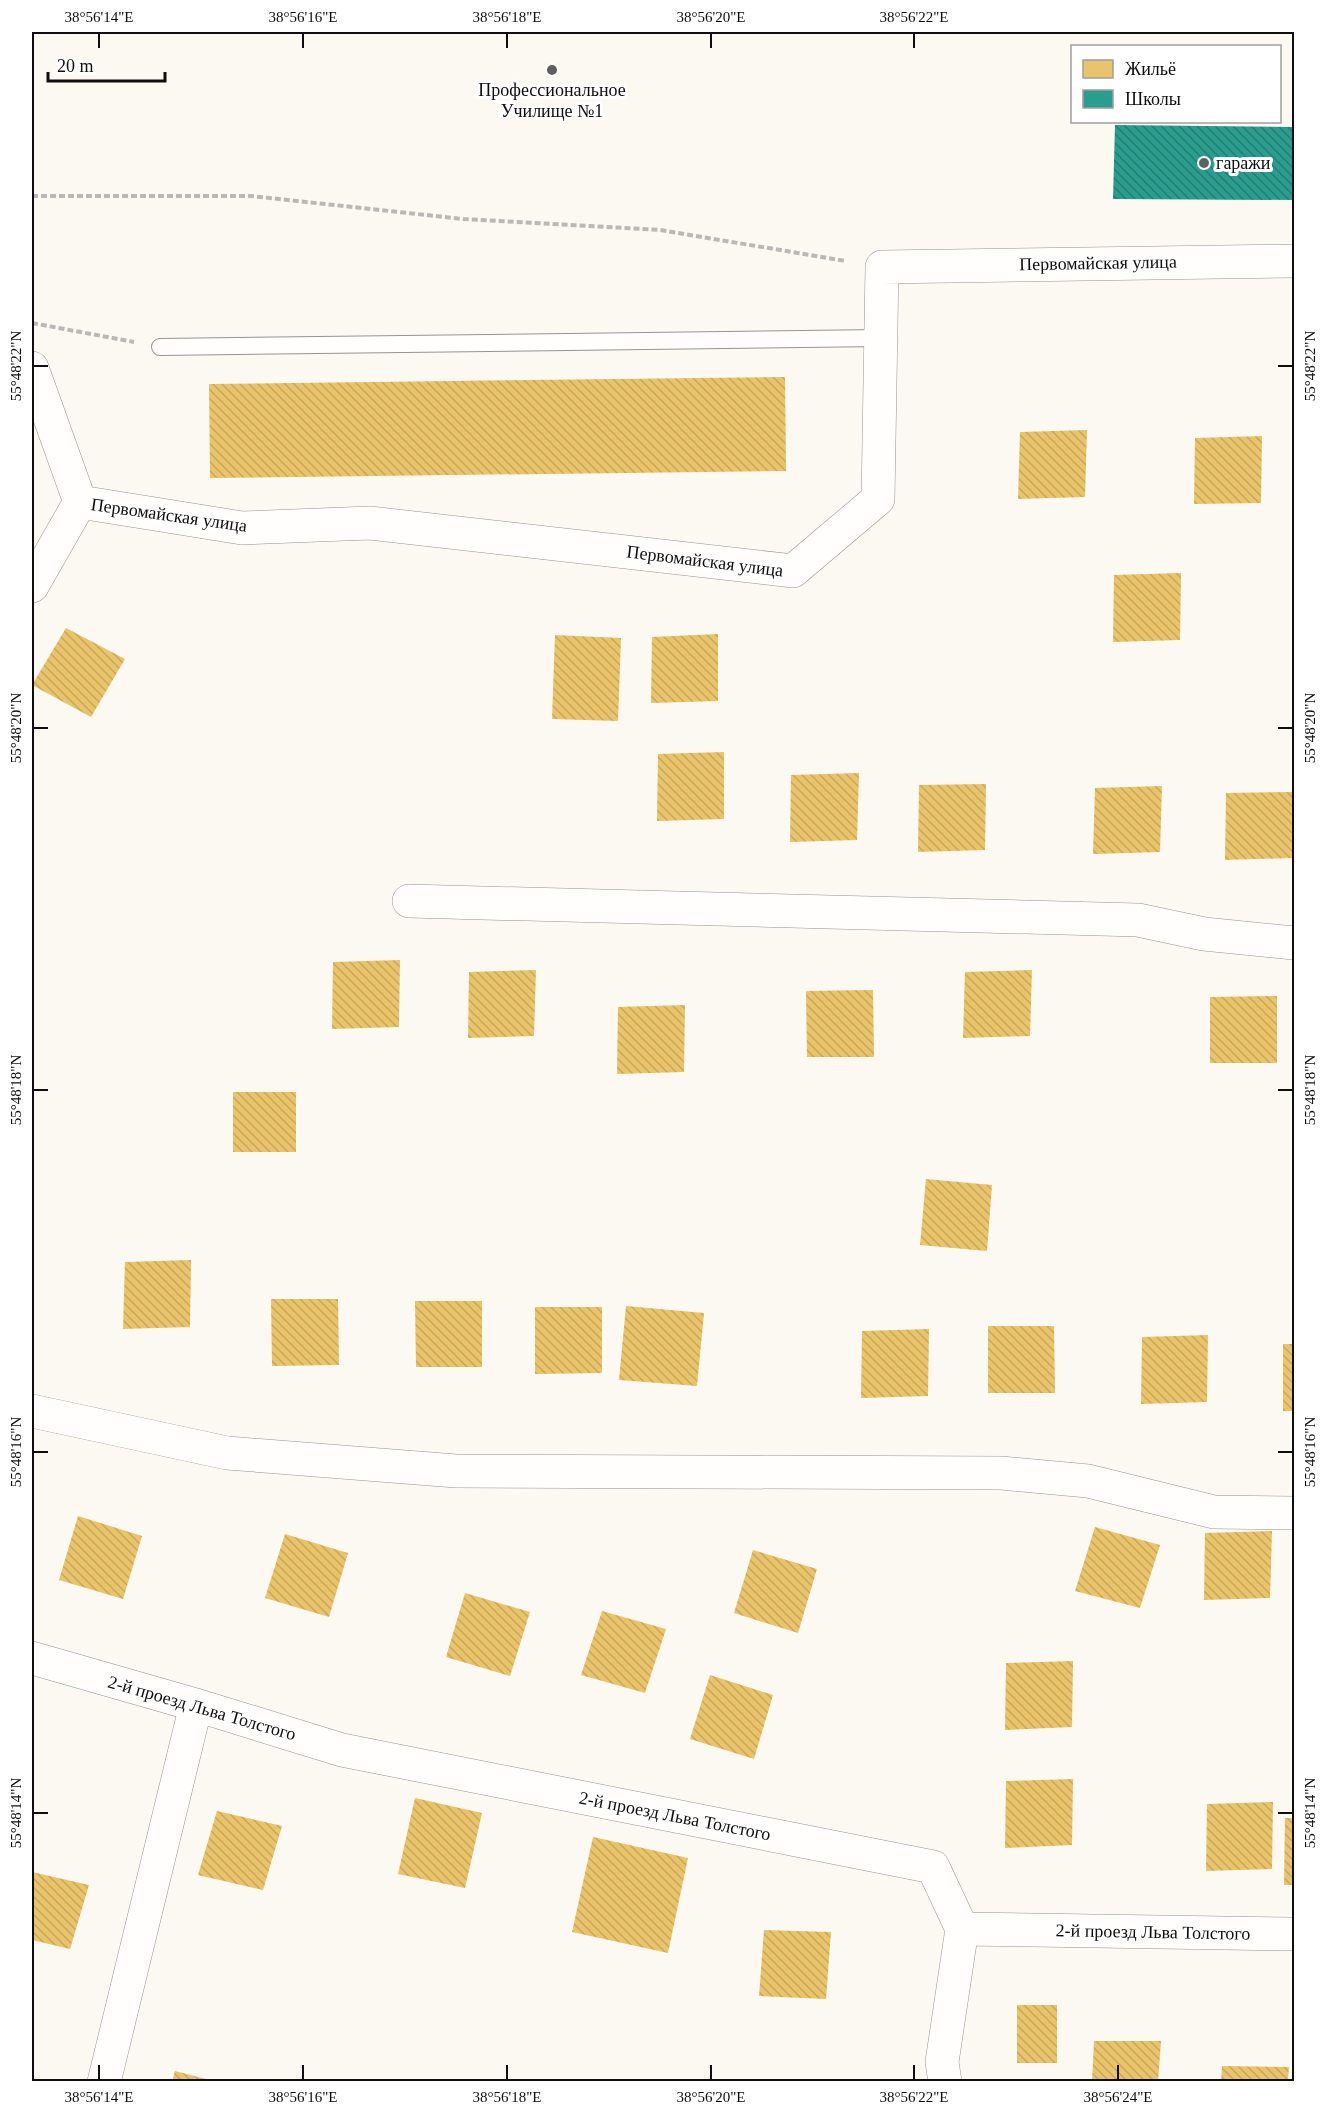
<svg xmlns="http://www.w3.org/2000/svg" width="1326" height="2113" font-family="Georgia,serif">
<defs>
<pattern id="homes-back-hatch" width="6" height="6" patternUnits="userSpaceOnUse" patternTransform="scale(1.5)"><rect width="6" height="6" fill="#e9c46a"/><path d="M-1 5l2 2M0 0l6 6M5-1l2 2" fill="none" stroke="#c7a75b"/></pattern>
<pattern id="schools-back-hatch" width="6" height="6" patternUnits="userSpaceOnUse" patternTransform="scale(1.5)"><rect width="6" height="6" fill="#2a9d8f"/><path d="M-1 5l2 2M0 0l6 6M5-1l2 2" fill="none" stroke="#227e73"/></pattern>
</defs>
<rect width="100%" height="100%" fill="#fcf9f2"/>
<path fill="url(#homes-back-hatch)" d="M 785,377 L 786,471 L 210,478 L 209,384 Z
M 1087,430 L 1085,497 L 1018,499 L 1020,432 Z
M 1262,436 L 1261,503 L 1194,504 L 1195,438 Z
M 1181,573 L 1180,640 L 1113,642 L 1114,575 Z
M 66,628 L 125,659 L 91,717 L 32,685 Z
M 718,634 L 718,701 L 651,703 L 652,637 Z
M 555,635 L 621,638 L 618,721 L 552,719 Z
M 724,752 L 724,819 L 657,821 L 658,754 Z
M 859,773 L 857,840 L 790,842 L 791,775 Z
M 986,784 L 985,850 L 918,852 L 919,785 Z
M 1162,786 L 1160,852 L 1093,854 L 1095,788 Z
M 1293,792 L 1292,858 L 1225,860 L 1226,793 Z
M 400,960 L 399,1027 L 332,1029 L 333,962 Z
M 536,970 L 534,1036 L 468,1038 L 469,972 Z
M 1032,970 L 1030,1036 L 963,1038 L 965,972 Z
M 873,990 L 874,1057 L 807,1057 L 806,991 Z
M 1277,996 L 1277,1063 L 1210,1063 L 1210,997 Z
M 685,1005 L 684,1072 L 617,1074 L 618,1007 Z
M 233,1092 L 296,1092 L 296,1152 L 233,1152 Z
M 926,1179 L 992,1185 L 987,1251 L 920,1245 Z
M 191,1260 L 190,1327 L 123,1329 L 125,1262 Z
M 271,1299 L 338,1299 L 339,1365 L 272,1366 Z
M 415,1301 L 482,1301 L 482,1367 L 416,1367 Z
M 626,1306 L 704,1313 L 697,1386 L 619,1380 Z
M 535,1307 L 602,1307 L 602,1373 L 535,1374 Z
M 988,1326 L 1054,1326 L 1055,1393 L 988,1393 Z
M 929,1329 L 928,1396 L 861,1398 L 862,1331 Z
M 1208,1335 L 1207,1402 L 1141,1404 L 1142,1337 Z
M 1283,1344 L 1294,1344 L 1294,1411 L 1283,1411 Z
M 78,1516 L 142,1536 L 123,1599 L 59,1580 Z
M 1095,1527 L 1160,1545 L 1140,1608 L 1075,1591 Z
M 1272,1531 L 1270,1598 L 1204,1600 L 1205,1533 Z
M 285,1534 L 348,1553 L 329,1617 L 265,1598 Z
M 753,1550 L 817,1569 L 798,1633 L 734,1613 Z
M 465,1593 L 530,1612 L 510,1676 L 446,1657 Z
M 602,1611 L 666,1629 L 645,1693 L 581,1675 Z
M 1073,1661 L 1072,1727 L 1005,1730 L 1006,1663 Z
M 710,1675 L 773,1695 L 754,1759 L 690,1739 Z
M 1073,1779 L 1072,1845 L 1005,1848 L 1006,1781 Z
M 415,1798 L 482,1813 L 465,1888 L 398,1874 Z
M 1273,1802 L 1272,1869 L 1206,1871 L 1207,1804 Z
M 217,1811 L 282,1826 L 263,1890 L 198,1875 Z
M 1285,1818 L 1294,1818 L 1294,1885 L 1284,1885 Z
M 593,1837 L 688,1858 L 668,1953 L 572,1932 Z
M 32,1872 L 89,1885 L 70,1949 L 32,1940 Z
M 764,1930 L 831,1932 L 826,1999 L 759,1996 Z
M 1017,2005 L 1057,2005 L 1057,2063 L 1017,2063 Z
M 1094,2041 L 1161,2041 L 1158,2082 L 1092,2082 Z
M 1222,2066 L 1289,2067 L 1288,2082 L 1221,2082 Z
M 175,2071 L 214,2081 L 214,2082 L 172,2082 Z"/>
<path fill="url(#schools-back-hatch)" d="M 1115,125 L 1294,127 L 1294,200 L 1113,199 Z"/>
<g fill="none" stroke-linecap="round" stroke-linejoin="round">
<defs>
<path id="lane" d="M 160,347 L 881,338"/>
<path id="street" d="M 32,368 L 80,502 L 242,528 L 370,523 L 793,571 L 878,499 L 882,267 L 1294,261
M 32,586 L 80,502
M 409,901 L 1138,920 L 1204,934 L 1294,943
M 32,1411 L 227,1453 L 456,1471 L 1001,1473 L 1088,1481 L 1214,1512 L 1294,1513
M 32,1658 L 196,1705 L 342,1750 L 933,1867 L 962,1929 L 1294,1934
M 104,2082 L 196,1705
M 945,2082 L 942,2062 L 962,1929"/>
</defs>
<use href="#lane" stroke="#959491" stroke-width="18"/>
<use href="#street" stroke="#959491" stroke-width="34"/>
<path stroke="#b8b8b6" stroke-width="4" stroke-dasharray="6 3" stroke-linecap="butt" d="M 32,196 L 251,196 L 463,219 L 660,230 L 846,261
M 32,323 L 134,342"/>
<use href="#lane" stroke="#fffefd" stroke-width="16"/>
<use href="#street" stroke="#fffefd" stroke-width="33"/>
</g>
<path fill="none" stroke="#0e0e0e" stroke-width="2" d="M 99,33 L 99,48M 303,33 L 303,48M 507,33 L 507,48M 711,33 L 711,48M 914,33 L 914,48M 33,366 L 48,366M 1278,366 L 1293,366M 33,728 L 48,728M 1278,728 L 1293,728M 33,1090 L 48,1090M 1278,1090 L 1293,1090M 33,1452 L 48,1452M 1278,1452 L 1293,1452M 33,1813 L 48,1813M 1278,1813 L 1293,1813M 99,2065 L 99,2080M 303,2065 L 303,2080M 507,2065 L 507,2080M 711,2065 L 711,2080M 914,2065 L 914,2080M 1118,2065 L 1118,2080"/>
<g fill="#61605e" stroke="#fff" stroke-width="2">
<circle cx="552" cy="70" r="6"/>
<circle cx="1204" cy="163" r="6"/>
</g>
<g text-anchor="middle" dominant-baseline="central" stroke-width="6" stroke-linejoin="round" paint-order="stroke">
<g font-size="18" fill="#0e0e0e" stroke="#fff">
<text x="552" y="90">Профессиональное<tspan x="552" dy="21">Училище №1</tspan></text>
<text x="1216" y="163" text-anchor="start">гаражи</text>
</g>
<g font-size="18" fill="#0e0e0e" stroke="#fff">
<text transform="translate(1098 263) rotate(-1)">Первомайская улица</text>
<text transform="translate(169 515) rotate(8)">Первомайская улица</text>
<text transform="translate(705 561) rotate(7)">Первомайская улица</text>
<text transform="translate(202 1708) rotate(16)">2-й проезд Льва Толстого</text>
<text transform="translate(675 1816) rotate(11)">2-й проезд Льва Толстого</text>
<text transform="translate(1153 1932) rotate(1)">2-й проезд Льва Толстого</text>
</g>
</g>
<rect width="1326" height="2113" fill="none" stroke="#ffffff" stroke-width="66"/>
<rect x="1071" y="45" width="210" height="78" fill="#ffffff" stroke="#9f9f9f" stroke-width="1.5"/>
<rect x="1083" y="60" width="30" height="18" fill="#e9c46a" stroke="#9f9f9f" stroke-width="1.5"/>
<text x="1125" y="75" font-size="18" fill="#0e0e0e">Жильё</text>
<rect x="1083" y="90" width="30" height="18" fill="#2a9d8f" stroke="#9f9f9f" stroke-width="1.5"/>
<text x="1125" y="105" font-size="18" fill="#0e0e0e">Школы</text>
<path d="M48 72v9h117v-9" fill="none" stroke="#0e0e0e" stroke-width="3"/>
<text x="57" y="72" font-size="18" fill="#0e0e0e" stroke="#ffffff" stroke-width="4.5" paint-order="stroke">20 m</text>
<rect x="33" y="33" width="1260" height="2047" fill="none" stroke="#0e0e0e" stroke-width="2"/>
<g font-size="15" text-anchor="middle" fill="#0e0e0e">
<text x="99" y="22">38°56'14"E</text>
<text x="303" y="22">38°56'16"E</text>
<text x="507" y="22">38°56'18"E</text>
<text x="711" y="22">38°56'20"E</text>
<text x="914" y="22">38°56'22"E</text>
<text transform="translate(16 366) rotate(-90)" y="5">55°48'22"N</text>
<text transform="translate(1310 366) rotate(-90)" y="5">55°48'22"N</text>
<text transform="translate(16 728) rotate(-90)" y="5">55°48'20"N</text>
<text transform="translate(1310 728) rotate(-90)" y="5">55°48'20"N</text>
<text transform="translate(16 1090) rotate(-90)" y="5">55°48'18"N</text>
<text transform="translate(1310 1090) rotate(-90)" y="5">55°48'18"N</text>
<text transform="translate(16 1452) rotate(-90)" y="5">55°48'16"N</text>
<text transform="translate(1310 1452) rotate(-90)" y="5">55°48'16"N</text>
<text transform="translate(16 1813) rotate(-90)" y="5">55°48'14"N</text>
<text transform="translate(1310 1813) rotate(-90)" y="5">55°48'14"N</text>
<text x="99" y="2102">38°56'14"E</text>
<text x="303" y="2102">38°56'16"E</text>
<text x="507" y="2102">38°56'18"E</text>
<text x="711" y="2102">38°56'20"E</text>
<text x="914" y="2102">38°56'22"E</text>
<text x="1118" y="2102">38°56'24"E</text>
</g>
</svg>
